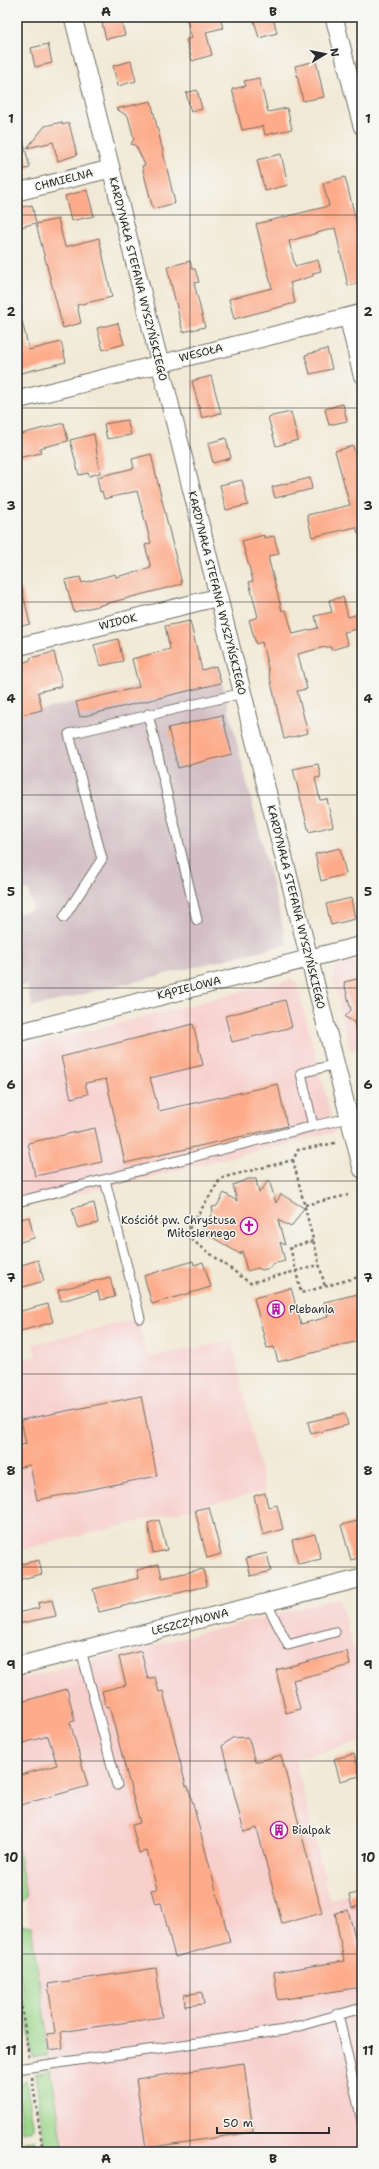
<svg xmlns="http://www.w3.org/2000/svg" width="379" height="2169" font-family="'Shantell Sans',sans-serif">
<rect width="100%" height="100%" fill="#f6f6f2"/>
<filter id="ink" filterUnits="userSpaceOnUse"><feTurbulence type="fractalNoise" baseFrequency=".025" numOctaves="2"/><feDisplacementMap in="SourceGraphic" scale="8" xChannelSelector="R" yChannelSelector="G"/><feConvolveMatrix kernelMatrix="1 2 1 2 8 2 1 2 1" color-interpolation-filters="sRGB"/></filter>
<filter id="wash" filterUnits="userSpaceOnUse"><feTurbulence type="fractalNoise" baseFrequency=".012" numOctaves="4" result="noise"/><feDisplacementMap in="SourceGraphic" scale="16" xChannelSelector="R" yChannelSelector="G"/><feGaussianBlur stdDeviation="0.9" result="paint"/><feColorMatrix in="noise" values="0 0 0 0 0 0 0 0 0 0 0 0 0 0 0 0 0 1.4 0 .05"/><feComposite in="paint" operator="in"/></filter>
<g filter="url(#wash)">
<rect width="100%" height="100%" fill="#f1e9d5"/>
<path fill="#f7d0ce" d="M 362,960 L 362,1047 L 350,1050 L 333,979 L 334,967 Z
M 292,979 L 297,983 L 335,1132 L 17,1209 L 17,1049 Z
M 137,1319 L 148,1357 L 232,1341 L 265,1491 L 17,1551 L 17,1361 L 36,1356 L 33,1344 Z
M 339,1598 L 362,1676 L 362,1741 L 295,1759 L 330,1899 L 362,1891 L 362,2152 L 64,2152 L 17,1843 L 17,1680 Z"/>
<path fill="#d2bec4" d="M 218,666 L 287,944 L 32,1007 L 27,985 L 17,987 L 17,914 L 33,909 L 28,890 L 17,893 L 17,716 Z"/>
<path fill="#9ad589" stroke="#62805a" d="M 17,1843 L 26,1896 L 22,1902 L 17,1904 Z
M 17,1924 L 31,1926 L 47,2034 L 45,2035 L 48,2056 L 32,2057 L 17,1954 Z
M 17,2019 L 22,2055 L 17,2052 Z
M 51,2070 L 64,2152 L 46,2152 L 35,2074 Z
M 26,2080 L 34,2130 L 22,2132 L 17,2091 L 20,2085 Z
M 35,2140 L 37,2152 L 25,2152 L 24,2141 Z"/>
<g id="blocks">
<path fill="#fdab8a" d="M 109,17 L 120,17 L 125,35 L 106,39 L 101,19 Z
M 186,17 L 220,17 L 223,28 L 206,32 L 212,55 L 192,61 L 186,40 L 192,38 Z
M 253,17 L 273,17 L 277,33 L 259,38 Z
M 48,44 L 52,63 L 35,67 L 31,48 Z
M 131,61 L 136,81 L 118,86 L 113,66 Z
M 316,61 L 324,97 L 303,101 L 295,66 Z
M 259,78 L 268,112 L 287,108 L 292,129 L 265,135 L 263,126 L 242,130 L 232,89 L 246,86 L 244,81 Z
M 197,90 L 202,109 L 191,112 L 186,93 Z
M 151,101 L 175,203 L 153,209 L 142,166 L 145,165 L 136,146 L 131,144 L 134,139 L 128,116 L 116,109 Z
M 62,122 L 62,125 L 69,123 L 77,155 L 58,161 L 53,142 L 27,148 L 45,126 Z
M 17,132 L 21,132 L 30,168 L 17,171 Z
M 281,154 L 288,185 L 265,191 L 257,160 Z
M 345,177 L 362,244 L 362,283 L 348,286 L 335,228 L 289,241 L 295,266 L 318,260 L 321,271 L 313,273 L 313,276 L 290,283 L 295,303 L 234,319 L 229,299 L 272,288 L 256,224 L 329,206 L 323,183 Z
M 87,190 L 94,216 L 71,221 L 65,196 Z
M 32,205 L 36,223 L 17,228 L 17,208 Z
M 58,219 L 65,247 L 99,238 L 112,297 L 77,305 L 81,323 L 63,328 L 36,224 Z
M 190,261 L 192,269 L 195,269 L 199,282 L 194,283 L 205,327 L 183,332 L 167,267 Z
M 22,321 L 29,350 L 61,342 L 66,362 L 17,374 L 17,322 Z
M 118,323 L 124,344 L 103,350 L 97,328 Z
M 327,349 L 332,369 L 310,374 L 305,355 Z
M 211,376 L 221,413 L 202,418 L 192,381 Z
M 343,404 L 347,421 L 329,425 L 325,409 Z
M 291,412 L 298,440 L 276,446 L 268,417 Z
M 127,420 L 131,435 L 107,439 L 104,424 Z
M 64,423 L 68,441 L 40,448 L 41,453 L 17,458 L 17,435 Z
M 94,434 L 100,473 L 89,476 L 88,473 L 79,475 L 70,440 Z
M 226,438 L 231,458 L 213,463 L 208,443 Z
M 353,446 L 362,480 L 362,533 L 358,533 L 356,527 L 312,537 L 307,515 L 350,505 L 335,451 Z
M 151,454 L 182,584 L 74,612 L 65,580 L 80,577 L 82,583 L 115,574 L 116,577 L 151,568 L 145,545 L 151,543 L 137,491 L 104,499 L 102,491 L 100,492 L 97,477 L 134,468 L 132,459 Z
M 310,478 L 312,489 L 275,498 L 272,487 Z
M 242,480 L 248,505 L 226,510 L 220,485 Z
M 264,535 L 264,538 L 274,536 L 279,554 L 269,556 L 269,561 L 282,611 L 286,610 L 293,634 L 318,628 L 315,616 L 332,612 L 329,600 L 343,597 L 348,617 L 362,613 L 362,628 L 344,632 L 348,645 L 331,650 L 331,647 L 325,647 L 298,654 L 307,689 L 297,691 L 308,733 L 284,739 L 262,642 L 256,644 L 249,620 L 258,617 L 249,582 L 253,581 L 242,541 Z
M 22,589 L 30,624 L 17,627 L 17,590 Z
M 190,621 L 202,670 L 216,666 L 221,683 L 80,717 L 76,702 L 139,687 L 132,659 L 170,649 L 165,626 Z
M 118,639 L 123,661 L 100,666 L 94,645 Z
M 54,652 L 62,686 L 38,692 L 42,710 L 17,716 L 17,664 L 31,660 L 30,658 Z
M 222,715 L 232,754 L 178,768 L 168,728 Z
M 318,764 L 321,777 L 315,778 L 320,800 L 327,799 L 333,826 L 309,832 L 293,769 Z
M 340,848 L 346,874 L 321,881 L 315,854 Z
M 351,898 L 355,919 L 331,925 L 326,904 Z
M 362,978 L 362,1035 L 358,1035 L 354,1022 L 345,1017 L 351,1010 L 344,982 Z
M 285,1000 L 292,1027 L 232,1042 L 225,1016 Z
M 193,1024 L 203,1065 L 150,1078 L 159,1111 L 278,1084 L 287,1126 L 125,1163 L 106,1079 L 85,1083 L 88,1094 L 71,1098 L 61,1057 Z
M 95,1128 L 102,1162 L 35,1176 L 28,1143 Z
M 248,1179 L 256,1179 L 259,1193 L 269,1180 L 276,1203 L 281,1194 L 304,1208 L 291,1227 L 278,1220 L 285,1245 L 280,1242 L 285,1261 L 272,1264 L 270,1268 L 262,1270 L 258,1268 L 247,1271 L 242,1251 L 240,1254 L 202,1231 L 213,1211 L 212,1207 L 217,1206 L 224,1193 L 237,1201 L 233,1185 Z
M 94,1203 L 98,1223 L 77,1228 L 72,1208 Z
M 29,1217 L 34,1238 L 17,1243 L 17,1220 Z
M 38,1260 L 44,1281 L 23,1287 L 18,1266 Z
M 193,1261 L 194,1265 L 203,1262 L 211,1287 L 152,1304 L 144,1276 Z
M 110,1277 L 115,1297 L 100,1300 L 98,1291 L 61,1301 L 58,1290 Z
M 291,1288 L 301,1324 L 328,1317 L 324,1302 L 362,1293 L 362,1340 L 278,1362 L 274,1347 L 267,1348 L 254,1298 Z
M 48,1304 L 53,1322 L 17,1332 L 17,1312 Z
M 141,1396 L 157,1476 L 37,1500 L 30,1465 L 17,1468 L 17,1446 L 26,1444 L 21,1420 Z
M 345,1413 L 348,1425 L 311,1434 L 308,1422 Z
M 265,1493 L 268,1507 L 277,1505 L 283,1529 L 263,1535 L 254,1496 Z
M 209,1507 L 221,1554 L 207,1558 L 195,1510 Z
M 159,1520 L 167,1550 L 153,1553 L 148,1523 Z
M 362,1520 L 362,1557 L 351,1560 L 341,1525 Z
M 315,1534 L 321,1559 L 298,1564 L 292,1540 Z
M 267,1553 L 271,1571 L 251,1576 L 246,1558 Z
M 39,1560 L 42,1574 L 17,1580 L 17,1565 Z
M 159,1564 L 162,1578 L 203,1569 L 207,1586 L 99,1612 L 93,1589 L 139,1578 L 137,1570 Z
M 52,1600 L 56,1616 L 17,1624 L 17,1613 L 39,1608 L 38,1603 Z
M 141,1651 L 148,1679 L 155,1677 L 159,1692 L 163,1691 L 186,1786 L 188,1786 L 230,1942 L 175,1957 L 161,1903 L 155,1904 L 151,1890 L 157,1889 L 147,1851 L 139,1853 L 132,1825 L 140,1823 L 109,1706 L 106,1707 L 102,1691 L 126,1685 L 119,1657 Z
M 347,1651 L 350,1665 L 293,1680 L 300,1709 L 286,1713 L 276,1670 Z
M 67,1689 L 75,1721 L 70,1722 L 88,1786 L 17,1806 L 17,1776 L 57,1765 L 48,1736 L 17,1745 L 17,1703 Z
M 247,1737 L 249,1740 L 255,1762 L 281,1755 L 322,1913 L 282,1924 L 257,1828 L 244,1832 L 222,1746 L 232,1738 Z
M 354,1754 L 360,1776 L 340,1781 L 334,1759 Z
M 362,1892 L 362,1905 L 352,1908 L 349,1895 Z
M 348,1910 L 362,1965 L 362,1987 L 278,2000 L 274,1972 L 344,1961 L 335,1913 Z
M 156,1968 L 162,2017 L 61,2032 L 63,2048 L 49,2050 L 47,2034 L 55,2033 L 48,1984 Z
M 202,1992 L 204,2004 L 185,2006 L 184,1995 Z
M 244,2063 L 253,2132 L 146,2148 L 136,2079 Z"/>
</g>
</g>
<g filter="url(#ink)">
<use href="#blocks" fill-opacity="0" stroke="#706e66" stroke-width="1"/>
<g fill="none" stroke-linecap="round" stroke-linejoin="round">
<defs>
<path id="service" d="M 148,714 L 197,920
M 64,917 L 102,859 L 69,734 L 243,693
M 336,1064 L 301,1073 L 313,1126 L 349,1118
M 105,1180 L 140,1318
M 17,1202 L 313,1126
M 266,1602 L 288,1645 L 335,1632
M 81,1650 L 117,1785
M 338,2014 L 362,2121
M 17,2069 L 285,2030 L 362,2008"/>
<path id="minor" d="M 73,17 L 362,1169
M 334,17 L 362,126
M 17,192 L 110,169
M 348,317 L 362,375
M 17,400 L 362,313
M 17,647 L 219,597
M 17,1033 L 362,945
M 17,1666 L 362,1578"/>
</defs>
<use href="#service" stroke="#706e66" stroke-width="11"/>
<use href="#minor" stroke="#706e66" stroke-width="19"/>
<path stroke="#706e66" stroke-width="2.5" stroke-dasharray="3 3" stroke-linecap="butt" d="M 335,1143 L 298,1150 L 293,1160 L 221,1178 L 185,1235 L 250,1283 L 296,1271 L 301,1293 L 362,1276
M 293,1160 L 325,1287
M 305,1205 L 348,1195
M 313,1241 L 290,1247 L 296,1271 L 319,1265
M 17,1977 L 29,2057
M 32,2077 L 43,2152"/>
<use href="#service" stroke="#fff" stroke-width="9"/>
<use href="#minor" stroke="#fff" stroke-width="17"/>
</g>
</g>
<path fill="none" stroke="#2b2b2b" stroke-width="1" stroke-opacity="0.55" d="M 190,17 L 190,2152M 17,215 L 362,215M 17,408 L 362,408M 17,602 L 362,602M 17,795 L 362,795M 17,988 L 362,988M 17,1181 L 362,1181M 17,1374 L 362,1374M 17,1567 L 362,1567M 17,1761 L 362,1761M 17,1954 L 362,1954"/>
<defs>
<symbol id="church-ring" viewBox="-11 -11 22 22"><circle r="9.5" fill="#f6f6f2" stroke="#b5179e" stroke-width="1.5"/><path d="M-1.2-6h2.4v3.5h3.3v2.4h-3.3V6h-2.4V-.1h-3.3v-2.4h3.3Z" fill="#b5179e"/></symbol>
<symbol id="building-ring" viewBox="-11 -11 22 22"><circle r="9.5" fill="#f6f6f2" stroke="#b5179e" stroke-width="1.5"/><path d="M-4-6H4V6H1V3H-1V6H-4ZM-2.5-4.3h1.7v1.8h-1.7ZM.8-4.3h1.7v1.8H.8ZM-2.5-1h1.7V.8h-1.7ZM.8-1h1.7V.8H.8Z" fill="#b5179e"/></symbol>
</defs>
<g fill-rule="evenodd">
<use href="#church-ring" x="239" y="1216" width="20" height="20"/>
<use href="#building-ring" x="266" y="1299" width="20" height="20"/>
<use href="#building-ring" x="269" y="1820" width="20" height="20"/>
</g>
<g text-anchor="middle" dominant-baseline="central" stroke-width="3" stroke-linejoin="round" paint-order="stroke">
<g font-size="11" fill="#2b2b2b" stroke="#f6f6f2">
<text transform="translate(64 180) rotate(-14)">CHMIELNA</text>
<text transform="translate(138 279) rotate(76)">KARDYNAŁA STEFANA WYSZYŃSKIEGO</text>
<text transform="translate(201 353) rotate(-14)">WESOŁA</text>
<text transform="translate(217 593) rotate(76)">KARDYNAŁA STEFANA WYSZYŃSKIEGO</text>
<text transform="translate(118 622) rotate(-14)">WIDOK</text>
<text transform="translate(296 907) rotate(76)">KARDYNAŁA STEFANA WYSZYŃSKIEGO</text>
<text transform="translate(189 988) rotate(-14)">KĄPIELOWA</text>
<text transform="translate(190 1622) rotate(-14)">LESZCZYNOWA</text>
</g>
<g font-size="11" fill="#2b2b2b" stroke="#f6f6f2" text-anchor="start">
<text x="236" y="1220" text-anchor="end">Kościół pw. Chrystusa<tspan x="236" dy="13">Miłosiernego</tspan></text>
<text x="289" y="1309">Plebania</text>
<text x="292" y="1830">Bialpak</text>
</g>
</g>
<rect width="379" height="2169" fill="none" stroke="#f6f6f2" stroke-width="44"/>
<g transform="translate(325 54) rotate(80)" stroke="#f6f6f2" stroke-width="3" paint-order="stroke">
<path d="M0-3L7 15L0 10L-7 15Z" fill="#2b2b2b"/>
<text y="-6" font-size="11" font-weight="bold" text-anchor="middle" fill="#2b2b2b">N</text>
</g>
<path d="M217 2127v6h112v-6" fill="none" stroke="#2b2b2b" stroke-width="2"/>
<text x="223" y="2127" font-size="12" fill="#2b2b2b" stroke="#f6f6f2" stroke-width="3" paint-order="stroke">50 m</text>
<rect x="22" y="22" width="335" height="2125" fill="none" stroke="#2b2b2b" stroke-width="1.5"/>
<g font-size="13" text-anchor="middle" font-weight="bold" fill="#2b2b2b">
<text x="106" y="16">A</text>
<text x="273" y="16">B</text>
<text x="11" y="123">1</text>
<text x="368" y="123">1</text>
<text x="11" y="316">2</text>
<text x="368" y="316">2</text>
<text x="11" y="510">3</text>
<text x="368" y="510">3</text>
<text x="11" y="703">4</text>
<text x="368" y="703">4</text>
<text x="11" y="896">5</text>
<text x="368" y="896">5</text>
<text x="11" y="1089">6</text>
<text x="368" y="1089">6</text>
<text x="11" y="1282">7</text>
<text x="368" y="1282">7</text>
<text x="11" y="1475">8</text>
<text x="368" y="1475">8</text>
<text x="11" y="1669">9</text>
<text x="368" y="1669">9</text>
<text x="11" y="1862">10</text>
<text x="368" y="1862">10</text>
<text x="11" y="2055">11</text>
<text x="368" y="2055">11</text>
<text x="106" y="2163">A</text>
<text x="273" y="2163">B</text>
</g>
</svg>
